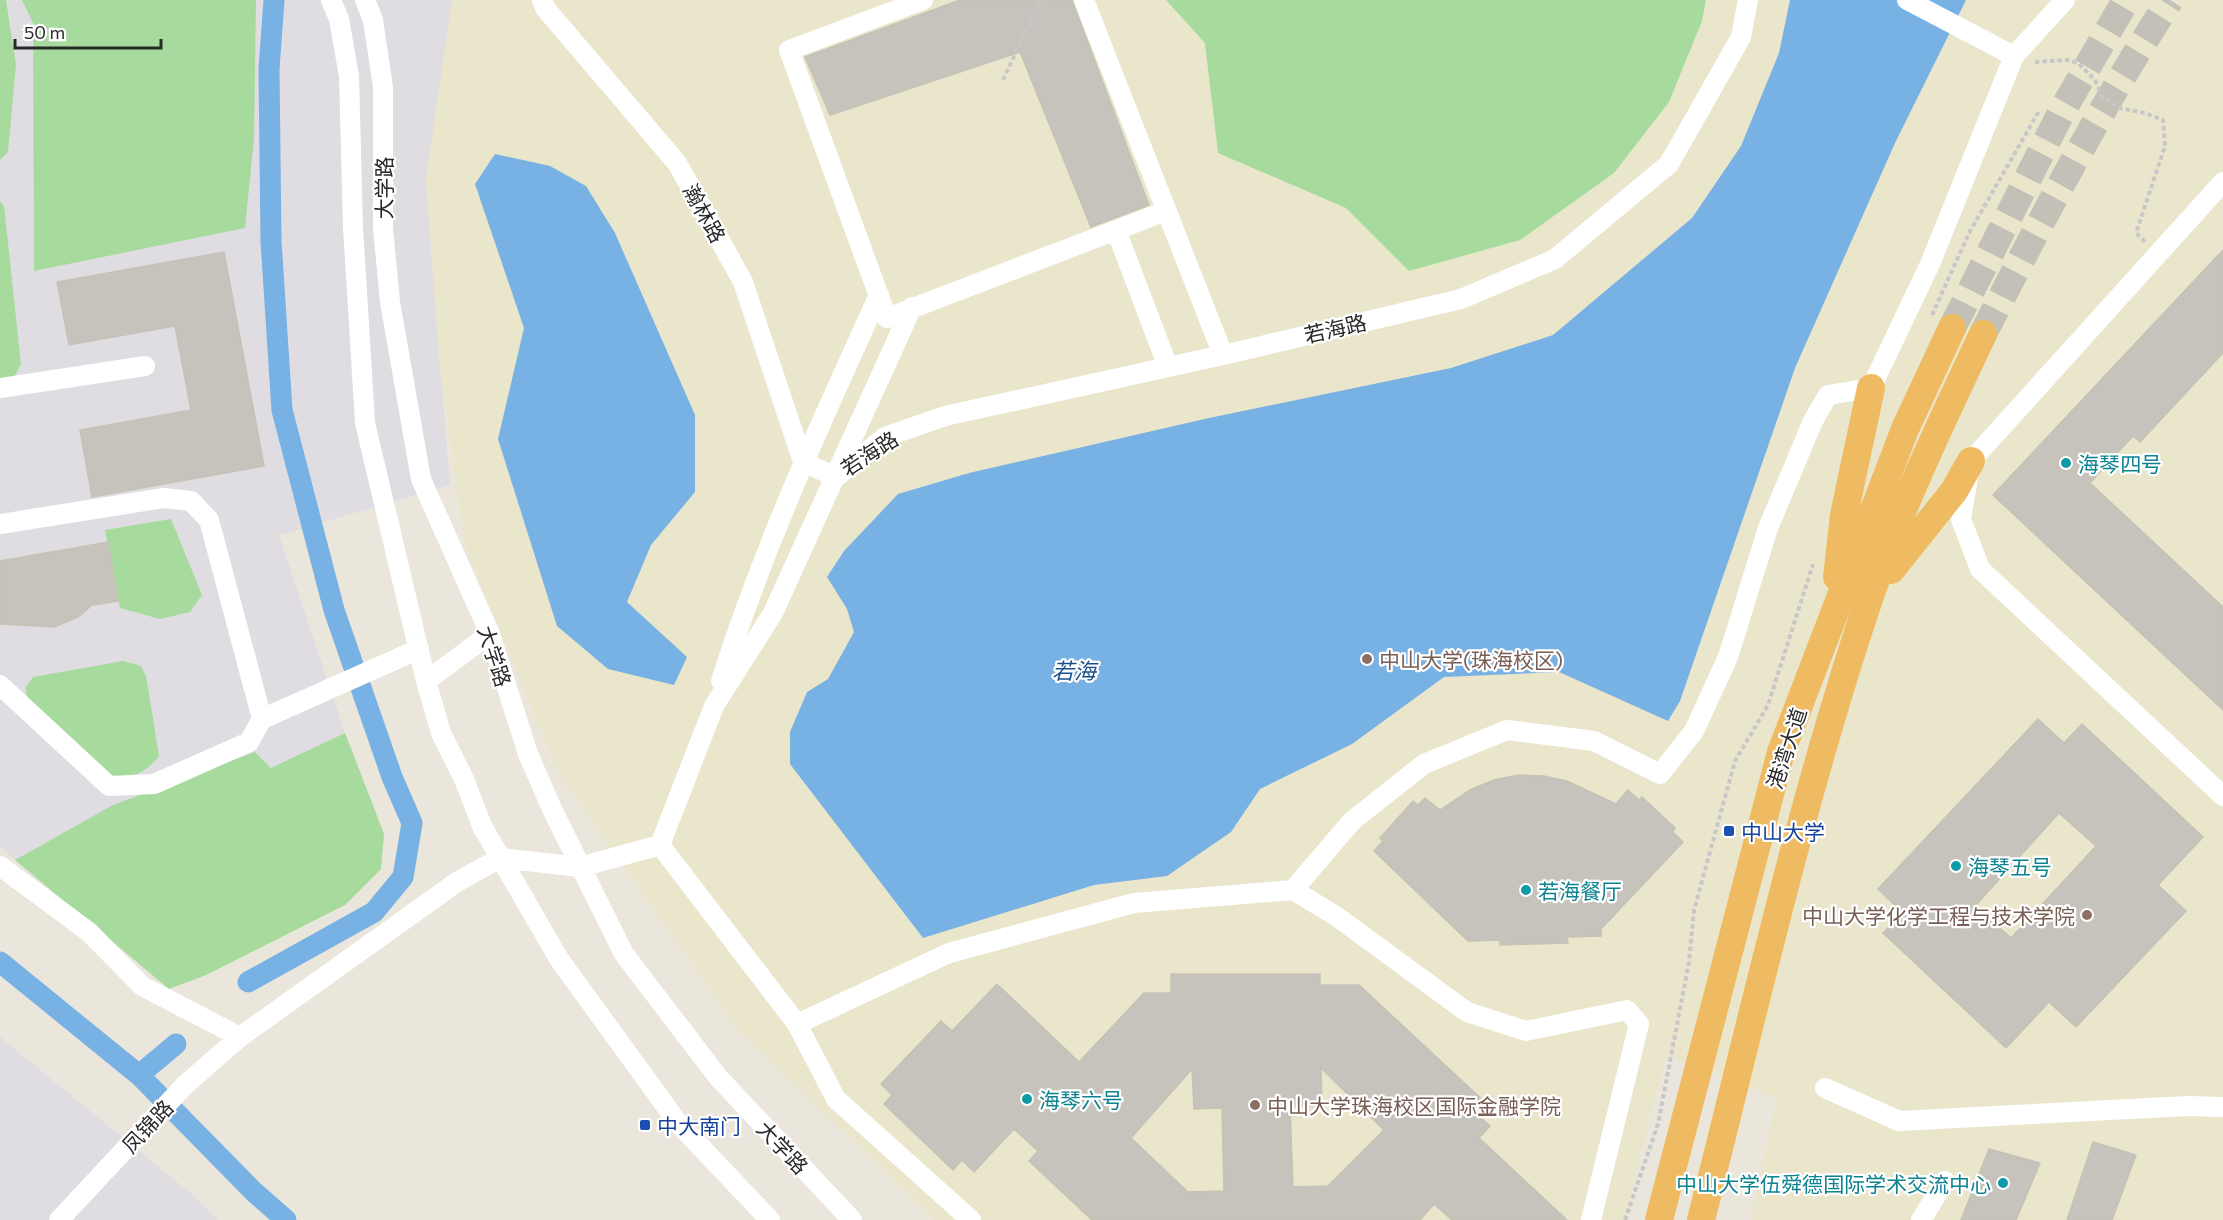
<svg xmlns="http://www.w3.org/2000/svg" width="2223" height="1220" font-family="Commissioner,'Noto Sans SC',sans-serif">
<rect width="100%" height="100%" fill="#eae6dc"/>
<path fill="#dfdce2" d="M 0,0 L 453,0 L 426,185 L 450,485 L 279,535 L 345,733 L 384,834 L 381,869 L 345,905 L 206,975 L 169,989 L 0,847 Z
M 0,1037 L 189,1192 L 218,1220 L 0,1220 Z"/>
<path fill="#eae6cc" d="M 452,0 L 2223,0 L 2223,1220 L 1751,1220 L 1776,1098 L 1666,1056 L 1624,1220 L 934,1220 L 735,1026 L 558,772 L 465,545 L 440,370 L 426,178 Z"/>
<path fill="#a6db9d" d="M 0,0 L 6,0 L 16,65 L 8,152 L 0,160 Z
M 22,0 L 256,0 L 254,139 L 245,228 L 34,271 L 33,23 Z
M 1166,0 L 1706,0 L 1702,21 L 1669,102 L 1614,173 L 1520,240 L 1409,271 L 1346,208 L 1218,153 L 1205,43 Z
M 0,201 L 4,206 L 21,364 L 14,378 L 0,380 Z
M 171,519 L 202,595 L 190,612 L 160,619 L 120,608 L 105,530 Z
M 123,661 L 141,666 L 146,676 L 159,756 C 146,773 128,782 106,775 C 96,772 39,714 27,702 L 26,687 L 33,677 Z
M 345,733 L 384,834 L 381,869 L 345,905 L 206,975 L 169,989 L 15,860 L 113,805 L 255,752 L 271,768 Z"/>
<path fill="#78b1e3" d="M 1790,0 L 1966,0 L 1895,143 L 1795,368 L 1680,701 L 1668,721 L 1559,672 L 1444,677 L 1352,744 L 1260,789 L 1231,832 L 1167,876 L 1094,885 L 923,938 L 790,764 L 790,732 L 807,692 L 828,679 L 854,632 L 847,609 L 827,577 L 844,551 L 898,494 L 969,473 L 1209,418 L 1451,368 L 1553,335 L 1692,218 L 1741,146 L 1779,53 Z
M 495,154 L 550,166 L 586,186 L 615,233 L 695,415 L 695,492 L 651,545 L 627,602 L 687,657 L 674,685 L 608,669 L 557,626 L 498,439 L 524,328 L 475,184 Z"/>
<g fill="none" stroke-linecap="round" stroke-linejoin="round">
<path stroke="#78b1e3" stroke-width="21" d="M 0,962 L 139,1075 L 254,1192 L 286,1220
M 248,982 L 374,912 L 403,877 L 412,823 L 392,777 L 334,610 L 282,410 L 271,241 L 269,69 L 274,0
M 139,1075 L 176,1044"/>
</g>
<path fill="#c5c3bb" stroke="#c5c2b6" stroke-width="1.5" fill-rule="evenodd" d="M 960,0 L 1072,0 L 1149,205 L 1091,227 L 1020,52 L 830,115 L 805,57 Z
M 2223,250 L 2223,353 L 2140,442 L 2133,436 L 2090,483 L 2223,607 L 2223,710 L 1993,495 Z
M 224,252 L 264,466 L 92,497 L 80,430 L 191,410 L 175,326 L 69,345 L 57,282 Z
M 108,542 L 118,601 L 92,605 L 78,617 L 54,627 L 0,624 L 0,561 Z
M 2038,719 L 2064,743 L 2082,724 L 2203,837 L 2158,885 L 2186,911 L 2076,1027 L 2049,1002 L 2006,1048 L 1883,933 L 1903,913 L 1878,889 ZM 2059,813 L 2096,846 L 2011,938 L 1975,906 Z
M 1519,775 L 1544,776 L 1567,781 L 1616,804 L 1628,790 L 1639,800 L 1642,797 L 1675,828 L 1673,832 L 1683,842 L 1601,929 L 1601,936 L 1567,937 L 1568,943 L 1500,945 L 1500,940 L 1468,941 L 1374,851 L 1383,841 L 1380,838 L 1413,801 L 1418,805 L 1425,798 L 1440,810 L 1470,790 L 1494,780 Z
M 1171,974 L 1320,974 L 1320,985 L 1359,985 L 1489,1106 L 1479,1116 L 1490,1126 L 1479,1138 L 1567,1220 L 1452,1220 L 1434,1204 L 1420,1220 L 1092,1220 L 1029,1161 L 1038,1151 L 1014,1129 L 974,1172 L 962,1160 L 953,1170 L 884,1104 L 892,1095 L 881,1084 L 941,1021 L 952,1031 L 997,984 L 1079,1062 L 1144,993 L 1171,993 ZM 1321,1068 L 1384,1130 L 1328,1186 L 1293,1187 L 1290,1107 L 1322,1106 ZM 1192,1069 L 1194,1109 L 1222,1108 L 1224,1191 L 1188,1192 L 1131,1138 Z
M 2093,1142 L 2136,1155 L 2112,1220 L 2067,1220 Z
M 1989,1149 L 2040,1163 L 2016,1220 L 1961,1220 Z"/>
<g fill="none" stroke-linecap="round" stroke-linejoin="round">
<path stroke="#c3c0b8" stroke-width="28" stroke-dasharray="28 14" stroke-linecap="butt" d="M 1952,328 L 2062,111 L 2126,0
M 1983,334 C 2041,220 2101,106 2170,0"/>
<path stroke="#c7c7c7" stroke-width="4" stroke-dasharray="4.5 3" stroke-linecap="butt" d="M 2035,62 L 2067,60 L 2078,63 L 2095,80 L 2102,96 L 2119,108 L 2145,113 L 2163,120 L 2165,146 L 2136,233 L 2145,242
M 1003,80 L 1040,0
M 1932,315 L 1969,233 L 2039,111
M 1625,1220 L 1658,1124 L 1689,962 L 1694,910 L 1735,761 L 1768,705 L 1813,564"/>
<path stroke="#fff" stroke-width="20" d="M 331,0 L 339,19 L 349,76 L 353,227 L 365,423 L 426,681 L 441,733 L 464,779 L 482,826 L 559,959 L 678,1123 L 770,1220
M 365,0 L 373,20 L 383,87 L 383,228 L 390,302 L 421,479 L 490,634 L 528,754 L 552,809 L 624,954 L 718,1077 L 852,1220
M 542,0 L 545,8 L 677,163 L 743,282 L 803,462 L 836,477 L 885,437 L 945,416 L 1223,355 L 1461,299 L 1555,259 L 1669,164 L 1741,37 L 1748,0
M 923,0 L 789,50 L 887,318 L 1166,211
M 1084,0 L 1223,355
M 1907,0 L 2014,56
M 2223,182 L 1971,461 L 1961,519 L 1980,569 L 2223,796
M 1116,230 L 1168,367
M 0,388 L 145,366
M 0,524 L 164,498 L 191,501 L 209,520 L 262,719 L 419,649
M 426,681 L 490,634
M 721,681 C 763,548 821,422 879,295
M 0,685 L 109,786 L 154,784 L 249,742 L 262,719
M 660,845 L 797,1024 L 836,1099 L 971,1220
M 0,866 L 89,932 L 142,986 L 240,1037 L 457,882 L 500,858 L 580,867 L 660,845 L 714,706 L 773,613 L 912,307
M 1293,890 L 1352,821 L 1424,764 L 1507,730 L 1594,741 L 1660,774 L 1694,731 L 1728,657 L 1768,528 L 1813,421 L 1828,395 L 1871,388 L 1930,264 L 2014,56 L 2065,0
M 797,1024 L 949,953 L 1134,903 L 1293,890 L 1336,916 L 1467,1012 L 1526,1031 L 1627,1010 L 1639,1024 L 1591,1220
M 1825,1088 L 1899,1121 L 2188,1106 L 2223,1107
M 59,1220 L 185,1085 L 240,1037
M 1921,1220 L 1945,1181"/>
<path stroke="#efbb62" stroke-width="28" d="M 1891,570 L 1954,491 L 1971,461
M 1837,577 L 1844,515 L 1871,388
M 1659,1220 L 1781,752 L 1905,429 L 1952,328
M 1701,1220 C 1754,1012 1801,800 1870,596 C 1901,506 1943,419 1983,334"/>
</g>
<g fill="#0f9aa8" stroke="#fff" stroke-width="2">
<circle cx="2066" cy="463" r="6"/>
<circle cx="1956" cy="866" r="6"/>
<circle cx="1526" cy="890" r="6"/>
<circle cx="1027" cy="1099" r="6"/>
<circle cx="2003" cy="1183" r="6"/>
</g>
<g fill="#8d6e63" stroke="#fff" stroke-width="2">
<circle cx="1367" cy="659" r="6"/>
<circle cx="2087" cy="915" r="6"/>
<circle cx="1255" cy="1105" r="6"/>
</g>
<g fill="#1a4fb4" stroke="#fff" stroke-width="2">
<rect x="1723" y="825" width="12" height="12" rx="3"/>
<rect x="639" y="1119" width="12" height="12" rx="3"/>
</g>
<g text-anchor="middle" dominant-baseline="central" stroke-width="4.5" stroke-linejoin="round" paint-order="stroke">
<g font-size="21" fill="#292929" stroke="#fff">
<text transform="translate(383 188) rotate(-90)">大学路</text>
<text transform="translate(705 213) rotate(61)">瀚林路</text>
<text transform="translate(1335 328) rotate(-13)">若海路</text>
<text transform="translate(869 453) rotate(-33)">若海路</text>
<text transform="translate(495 656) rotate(72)">大学路</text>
<text transform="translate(1786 748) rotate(-72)">港湾大道</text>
<text transform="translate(147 1126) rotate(-47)">凤锦路</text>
<text transform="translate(783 1147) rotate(47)">大学路</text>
</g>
<g font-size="21" fill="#0d838f" stroke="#fff" text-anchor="start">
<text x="2078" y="463">海琴四号</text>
<text x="1968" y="866">海琴五号</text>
<text x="1538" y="890">若海餐厅</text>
<text x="1039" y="1099">海琴六号</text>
<text x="1991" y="1183" text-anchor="end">中山大学伍舜德国际学术交流中心</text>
</g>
<g font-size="21" fill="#785e54" stroke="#fff" text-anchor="start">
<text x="1379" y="659">中山大学(珠海校区)</text>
<text x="2075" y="915" text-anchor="end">中山大学化学工程与技术学院</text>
<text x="1267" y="1105">中山大学珠海校区国际金融学院</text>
</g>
<g font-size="21" fill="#164399" stroke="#fff" text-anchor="start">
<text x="1741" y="831">中山大学</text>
<text x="657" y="1125">中大南门</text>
</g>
<g font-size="22" font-style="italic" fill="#194e8c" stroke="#fff">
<text x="1074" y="670">若海</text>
</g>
</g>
<path d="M15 39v9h146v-9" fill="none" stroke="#292929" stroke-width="3"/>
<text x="24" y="39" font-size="18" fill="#292929" stroke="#ffffff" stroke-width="4.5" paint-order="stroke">50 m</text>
</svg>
